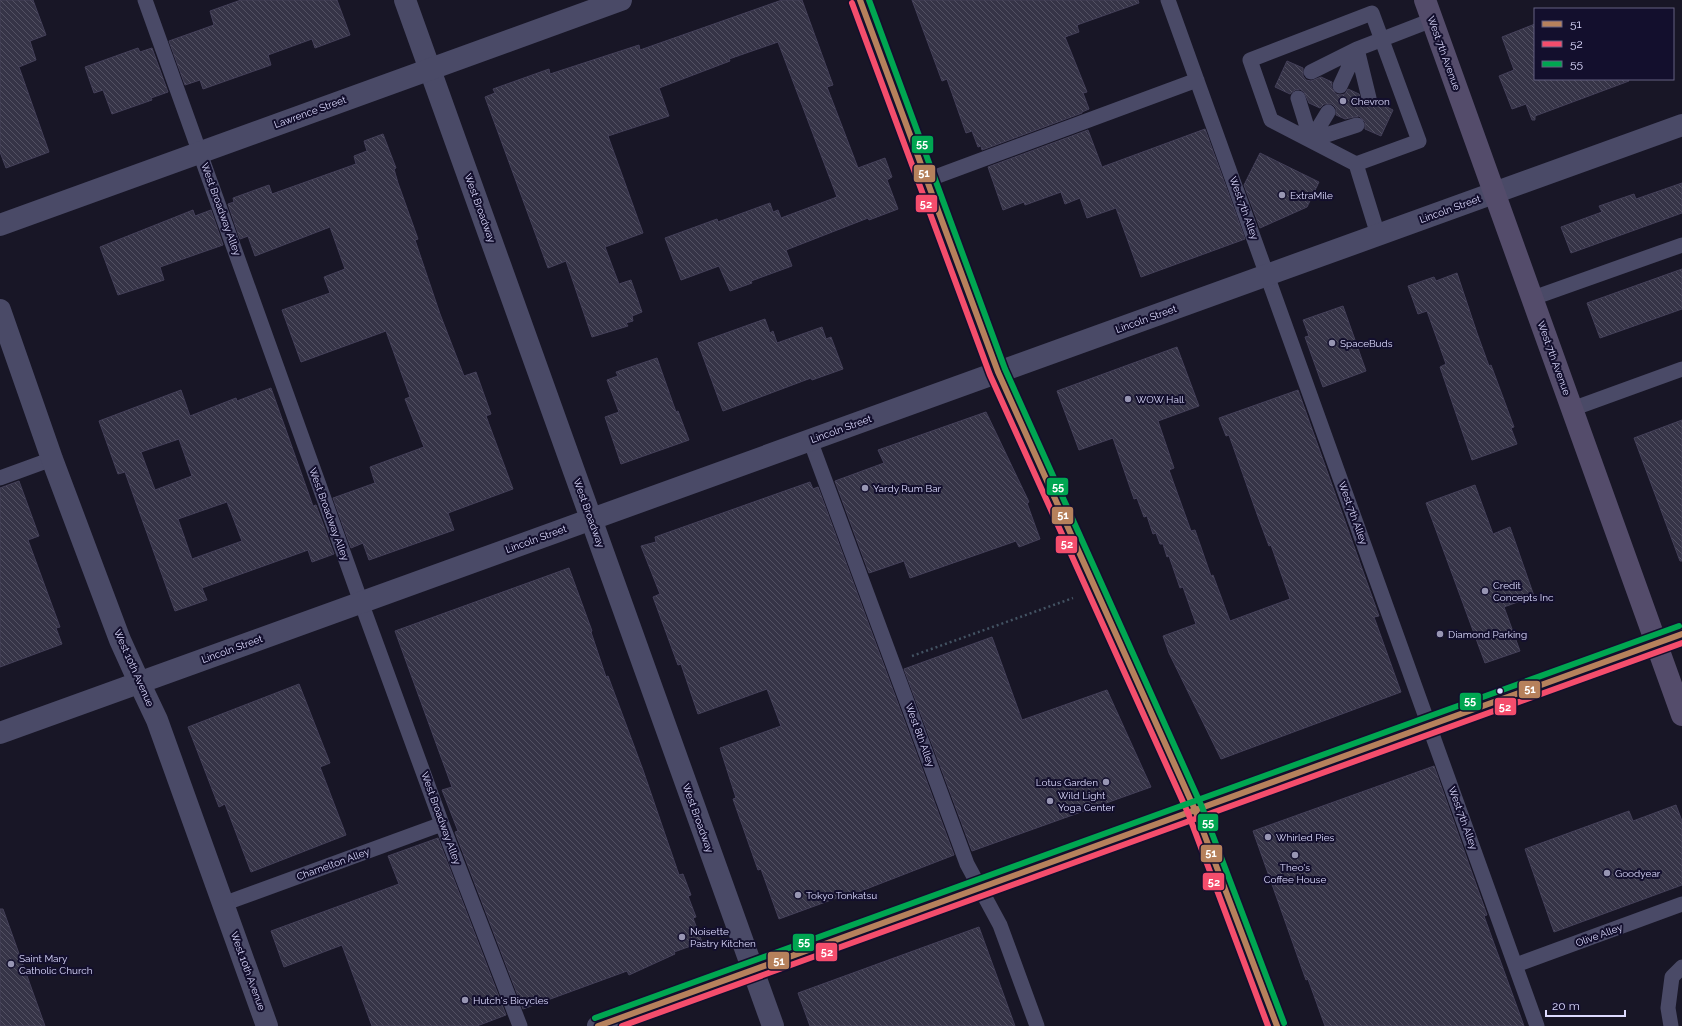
<svg xmlns="http://www.w3.org/2000/svg" width="1682" height="1026" font-family="Raleway,sans-serif">
<defs>
<pattern id="building-back-hatch" width="6" height="6" patternUnits="userSpaceOnUse"><rect width="6" height="6" fill="#363447"/><path d="M-1 5l2 2M0 0l6 6M5-1l2 2" fill="none" stroke="#535163"/></pattern>
</defs>
<rect width="100%" height="100%" fill="#181626"/>
<path fill="url(#building-back-hatch)" stroke="#444059" fill-rule="evenodd" d="M 0,0 L 33,0 L 46,35 L 30,41 L 36,60 L 19,67 L 49,152 L 6,168 L 0,152 Z
M 241,0 L 337,0 L 350,35 L 315,48 L 312,39 L 268,55 L 271,65 L 203,89 L 200,80 L 185,85 L 169,41 L 214,25 L 210,11 Z
M 782,0 L 802,0 L 833,85 L 827,87 L 858,168 L 885,158 L 892,177 L 887,180 L 898,209 L 869,220 L 868,218 L 786,250 L 792,266 L 751,281 L 752,283 L 730,291 L 719,266 L 681,280 L 665,238 L 717,219 L 718,222 L 770,203 L 773,212 L 778,210 L 781,218 L 837,197 L 778,42 L 729,59 L 730,61 L 659,88 L 669,116 L 608,136 L 643,233 L 605,247 L 619,284 L 631,280 L 642,312 L 632,316 L 633,321 L 626,323 L 628,326 L 592,337 L 566,261 L 548,268 L 485,97 L 495,93 L 493,89 L 549,69 L 550,74 L 639,45 L 640,50 Z
M 912,0 L 1138,0 L 1139,3 L 1077,25 L 1079,32 L 1065,37 L 1087,92 L 1083,93 L 1089,109 L 1082,112 L 1082,113 L 982,150 L 981,146 L 978,147 L 972,131 L 966,133 L 947,79 L 942,81 Z
M 1535,24 L 1535,79 L 1628,79 L 1629,81 L 1535,116 L 1535,120 L 1532,120 L 1526,104 L 1512,109 L 1499,76 L 1514,70 L 1502,37 Z
M 138,48 L 140,52 L 152,48 L 168,92 L 151,98 L 152,100 L 112,114 L 103,90 L 94,93 L 85,67 Z
M 1287,61 L 1303,68 L 1303,76 L 1306,80 L 1311,81 L 1321,77 L 1332,82 L 1331,87 L 1336,94 L 1340,95 L 1345,94 L 1348,89 L 1359,94 L 1362,104 L 1366,106 L 1372,107 L 1377,102 L 1393,110 L 1381,136 L 1365,129 L 1365,122 L 1359,116 L 1345,119 L 1336,115 L 1336,108 L 1332,104 L 1324,104 L 1320,108 L 1309,103 L 1304,92 L 1300,89 L 1295,90 L 1290,94 L 1275,87 Z
M 1205,129 L 1245,239 L 1141,277 L 1116,208 L 1087,218 L 1080,198 L 1065,204 L 1061,192 L 1025,205 L 1024,202 L 1003,210 L 988,167 L 1088,130 L 1102,167 Z
M 383,134 L 396,168 L 394,169 L 398,183 L 418,239 L 415,240 L 440,314 L 464,376 L 476,372 L 491,414 L 486,416 L 513,489 L 448,513 L 454,530 L 369,560 L 363,543 L 351,548 L 333,498 L 375,483 L 370,467 L 424,447 L 405,399 L 410,397 L 386,331 L 301,362 L 282,310 L 330,293 L 324,277 L 345,269 L 330,227 L 255,256 L 248,236 L 240,239 L 228,204 L 234,202 L 233,198 L 269,185 L 272,194 L 356,164 L 354,156 L 367,151 L 364,141 Z
M 1260,153 L 1319,182 L 1307,207 L 1260,228 L 1244,185 Z
M 1682,183 L 1682,213 L 1571,253 L 1561,227 L 1602,212 L 1599,206 L 1634,194 L 1636,199 Z
M 193,210 L 195,216 L 211,210 L 223,245 L 160,267 L 164,280 L 118,295 L 100,247 Z
M 1682,269 L 1682,309 L 1600,338 L 1587,303 Z
M 1457,273 L 1477,333 L 1489,366 L 1491,365 L 1514,427 L 1511,428 L 1517,444 L 1472,460 L 1440,367 L 1446,364 L 1427,311 L 1418,314 L 1408,286 L 1434,277 L 1436,281 Z
M 1343,306 L 1366,371 L 1323,387 L 1305,337 L 1309,336 L 1303,320 Z
M 765,319 L 770,333 L 773,331 L 777,343 L 822,327 L 826,339 L 831,337 L 843,369 L 812,380 L 811,378 L 723,411 L 698,343 Z
M 1177,347 L 1199,406 L 1158,421 L 1174,468 L 1169,470 L 1191,531 L 1195,530 L 1211,576 L 1213,575 L 1230,621 L 1290,599 L 1271,545 L 1269,546 L 1257,514 L 1229,435 L 1226,436 L 1219,418 L 1298,390 L 1379,616 L 1374,617 L 1401,692 L 1221,759 L 1169,653 L 1163,636 L 1196,624 L 1183,587 L 1180,588 L 1169,556 L 1167,557 L 1163,544 L 1160,544 L 1156,533 L 1153,534 L 1147,516 L 1144,517 L 1137,498 L 1134,499 L 1113,438 L 1079,450 L 1057,391 Z
M 657,358 L 676,412 L 678,411 L 689,440 L 621,464 L 605,417 L 619,412 L 607,380 L 618,376 L 616,372 Z
M 271,388 L 313,506 L 316,505 L 334,554 L 312,562 L 308,550 L 297,554 L 202,588 L 207,600 L 175,611 L 125,472 L 118,474 L 99,421 L 181,390 L 190,416 L 236,398 L 237,401 ZM 179,439 L 192,476 L 155,490 L 141,452 ZM 227,502 L 242,541 L 192,559 L 178,519 Z
M 986,412 L 1029,502 L 1027,503 L 1040,539 L 1019,547 L 1016,541 L 910,578 L 904,561 L 869,573 L 835,481 L 884,463 L 878,450 Z
M 1682,420 L 1682,561 L 1680,561 L 1634,438 Z
M 19,481 L 39,536 L 28,540 L 60,627 L 56,628 L 62,644 L 0,667 L 0,488 Z
M 810,482 L 813,489 L 818,487 L 954,855 L 843,898 L 842,896 L 779,919 L 761,869 L 758,870 L 733,799 L 736,798 L 720,748 L 781,726 L 767,689 L 698,714 L 681,664 L 678,665 L 653,597 L 660,594 L 641,546 L 656,542 L 655,537 Z
M 1475,485 L 1493,534 L 1510,527 L 1534,596 L 1504,607 L 1520,651 L 1485,663 L 1426,503 Z
M 569,568 L 592,631 L 591,632 L 606,677 L 608,676 L 643,770 L 679,875 L 683,874 L 691,895 L 688,896 L 696,917 L 693,918 L 702,942 L 674,952 L 675,954 L 629,975 L 627,971 L 523,1009 L 455,832 L 458,831 L 442,790 L 452,787 L 395,631 Z
M 992,637 L 1022,720 L 1107,690 L 1151,787 L 972,851 L 904,669 Z
M 299,684 L 330,763 L 320,767 L 346,835 L 251,872 L 225,804 L 219,807 L 188,727 Z
M 1434,766 L 1487,915 L 1484,916 L 1524,1026 L 1325,1026 L 1308,979 L 1306,980 L 1253,831 Z
M 1676,805 L 1682,821 L 1682,885 L 1554,932 L 1525,849 L 1629,811 L 1633,821 Z
M 438,838 L 506,1015 L 477,1026 L 372,1026 L 342,945 L 284,967 L 271,931 L 399,884 L 388,856 Z
M 0,909 L 3,909 L 45,1026 L 0,1026 Z
M 979,927 L 1015,1026 L 810,1026 L 798,993 Z"/>
<g fill="none" stroke-linecap="round" stroke-linejoin="round">
<path stroke="#435363" stroke-width="2.5" stroke-dasharray="2 3" stroke-linecap="butt" d="M 912,656 L 1073,598"/>
<path stroke="#4a4a67" stroke-width="15" d="M 145,0 L 361,602 L 442,824 L 520,1026
M 1168,0 L 1537,1026
M 1357,49 L 1369,98
M 1311,72 L 1357,49 L 1432,20
M 1340,86 L 1357,49
M 1298,98 L 1311,140
M 1311,140 L 1357,125
M 1311,140 L 1328,112
M 1356,164 L 1419,141 L 1372,13 L 1250,60 L 1271,120 L 1356,164 L 1378,235
M 927,180 L 1197,80
M 1533,298 L 1682,245
M 1572,409 L 1682,369
M 810,440 L 967,864 L 1000,925 L 1037,1026
M 0,478 L 52,459
M 223,904 L 442,824
M 1516,965 L 1682,904
M 1671,1026 L 1668,1008 L 1672,977 L 1682,967"/>
<path stroke="#4a4a67" stroke-width="22" d="M 405,0 L 773,1026
M 0,310 L 52,459 L 120,640 L 139,682"/>
<path stroke="#4a4a67" stroke-width="22" d="M 860,0 L 998,372 L 1195,810 L 1277,1026
M 0,225 L 621,0
M 139,682 L 157,720 L 267,1026
M 0,733 L 1682,125
M 598,1026 L 1682,634"/>
<path stroke="#544c6b" stroke-width="22" d="M 1425,0 L 1682,715"/>
<defs>
<path id="bus-1" d="M 860,0 L 998,372 L 1195,810 L 1277,1026
M 598,1026 L 1682,634"/>
<path id="bus-2" d="M 852,3 L 990,375 L 1188,813 L 1268,1026
M 622,1026 L 1682,643"/>
<path id="bus-3" d="M 869,0 L 1005,369 L 1202,807 L 1284,1023
M 595,1018 L 1679,626"/>
</defs>
<use href="#bus-1" stroke="#130f2d" stroke-width="9"/>
<use href="#bus-2" stroke="#130f2d" stroke-width="9"/>
<use href="#bus-3" stroke="#130f2d" stroke-width="9"/>
<use href="#bus-1" stroke="#b6815c" stroke-width="6"/>
<use href="#bus-2" stroke="#f44d6c" stroke-width="6"/>
<use href="#bus-3" stroke="#00a651" stroke-width="6"/>
</g>
<g fill="#9896b3" stroke="#130f2d" stroke-width="1.5">
<circle cx="1343" cy="101" r="4"/>
<circle cx="1282" cy="195" r="4"/>
<circle cx="1332" cy="343" r="4"/>
<circle cx="1128" cy="399" r="4"/>
<circle cx="865" cy="488" r="4"/>
<circle cx="1485" cy="591" r="4"/>
<circle cx="1440" cy="634" r="4"/>
<circle cx="1106" cy="782" r="4"/>
<circle cx="1050" cy="801" r="4"/>
<circle cx="1268" cy="837" r="4"/>
<circle cx="1295" cy="855" r="4"/>
<circle cx="1607" cy="873" r="4"/>
<circle cx="798" cy="895" r="4"/>
<circle cx="682" cy="937" r="4"/>
<circle cx="11" cy="964" r="4"/>
<circle cx="465" cy="1000" r="4"/>
</g>
<circle fill="#dddbff" stroke="#130f2d" stroke-width="1.5" cx="1500" cy="691" r="3.5"/>
<g text-anchor="middle" dominant-baseline="central" stroke-width="4" stroke-linejoin="round" paint-order="stroke">
<g font-size="10" fill="#dddbff" stroke="#130f2d">
<text transform="translate(1444 53) rotate(70)">West 7th Avenue</text>
<text transform="translate(310 112) rotate(-20)">Lawrence Street</text>
<text transform="translate(480 208) rotate(70)">West Broadway</text>
<text transform="translate(1244 208) rotate(70)">West 7th Alley</text>
<text transform="translate(221 209) rotate(70)">West Broadway Alley</text>
<text transform="translate(1450 209) rotate(-20)">Lincoln Street</text>
<text transform="translate(1146 319) rotate(-20)">Lincoln Street</text>
<text transform="translate(1554 358) rotate(70)">West 7th Avenue</text>
<text transform="translate(841 429) rotate(-20)">Lincoln Street</text>
<text transform="translate(589 513) rotate(70)">West Broadway</text>
<text transform="translate(1353 513) rotate(70)">West 7th Alley</text>
<text transform="translate(329 514) rotate(70)">West Broadway Alley</text>
<text transform="translate(536 539) rotate(-20)">Lincoln Street</text>
<text transform="translate(232 649) rotate(-20)">Lincoln Street</text>
<text transform="translate(134 668) rotate(66)">West 10th Avenue</text>
<text transform="translate(920 735) rotate(70)">West 8th Alley</text>
<text transform="translate(441 818) rotate(70)">West Broadway Alley</text>
<text transform="translate(698 818) rotate(70)">West Broadway</text>
<text transform="translate(1463 818) rotate(70)">West 7th Alley</text>
<text transform="translate(333 864) rotate(-20)">Charnelton Alley</text>
<text transform="translate(1599 935) rotate(-20)">Olive Alley</text>
<text transform="translate(248 971) rotate(70)">West 10th Avenue</text>
</g>
<g font-size="10" fill="#dddbff" stroke="#130f2d" text-anchor="start">
<text x="1351" y="101">Chevron</text>
<text x="1290" y="195">ExtraMile</text>
<text x="1340" y="343">SpaceBuds</text>
<text x="1136" y="399">WOW Hall</text>
<text x="873" y="488">Yardy Rum Bar</text>
<text x="1493" y="585">Credit<tspan x="1493" dy="12">Concepts Inc</tspan></text>
<text x="1448" y="634">Diamond Parking</text>
<text x="1098" y="782" text-anchor="end">Lotus Garden</text>
<text x="1058" y="795">Wild Light<tspan x="1058" dy="12">Yoga Center</tspan></text>
<text x="1276" y="837">Whirled Pies</text>
<text x="1295" y="867" text-anchor="middle">Theo's<tspan x="1295" dy="12">Coffee House</tspan></text>
<text x="1615" y="873">Goodyear</text>
<text x="806" y="895">Tokyo Tonkatsu</text>
<text x="690" y="931">Noisette<tspan x="690" dy="12">Pastry Kitchen</tspan></text>
<text x="19" y="958">Saint Mary<tspan x="19" dy="12">Catholic Church</tspan></text>
<text x="473" y="1000">Hutch's Bicycles</text>
</g>
</g>
<g stroke="#130f2d" stroke-width="1.5">
<rect x="911" y="135" width="23" height="19" rx="4" fill="#00a651"/>
<rect x="913" y="164" width="23" height="19" rx="4" fill="#b6815c"/>
<rect x="915" y="194" width="23" height="19" rx="4" fill="#f44d6c"/>
<rect x="1046" y="477" width="23" height="19" rx="4" fill="#00a651"/>
<rect x="1051" y="506" width="23" height="19" rx="4" fill="#b6815c"/>
<rect x="1055" y="535" width="23" height="19" rx="4" fill="#f44d6c"/>
<rect x="1518" y="680" width="23" height="19" rx="4" fill="#b6815c"/>
<rect x="1459" y="692" width="23" height="19" rx="4" fill="#00a651"/>
<rect x="1494" y="697" width="23" height="19" rx="4" fill="#f44d6c"/>
<rect x="1197" y="813" width="22" height="19" rx="4" fill="#00a651"/>
<rect x="1200" y="844" width="23" height="19" rx="4" fill="#b6815c"/>
<rect x="1202" y="872" width="23" height="19" rx="4" fill="#f44d6c"/>
<rect x="792" y="933" width="23" height="19" rx="4" fill="#00a651"/>
<rect x="815" y="942" width="23" height="20" rx="4" fill="#f44d6c"/>
<rect x="767" y="951" width="23" height="19" rx="4" fill="#b6815c"/>
</g>
<g font-size="11" text-anchor="middle" font-weight="bold" fill="#fff">
<text x="922" y="148">55</text>
<text x="924" y="177">51</text>
<text x="926" y="208">52</text>
<text x="1058" y="491">55</text>
<text x="1063" y="519">51</text>
<text x="1067" y="548">52</text>
<text x="1530" y="693">51</text>
<text x="1470" y="705">55</text>
<text x="1505" y="711">52</text>
<text x="1208" y="827">55</text>
<text x="1211" y="857">51</text>
<text x="1214" y="886">52</text>
<text x="804" y="946">55</text>
<text x="827" y="956">52</text>
<text x="779" y="965">51</text>
</g>
<rect x="1534" y="8" width="140" height="72" fill="#130f2d" stroke="#646181"/>
<rect x="1542" y="21" width="20" height="6" fill="#b6815c" stroke="#646181"/>
<text x="1570" y="28" font-size="12" fill="#dddbff">51</text>
<rect x="1542" y="41" width="20" height="6" fill="#f44d6c" stroke="#646181"/>
<text x="1570" y="48" font-size="12" fill="#dddbff">52</text>
<rect x="1542" y="61" width="20" height="6" fill="#00a651" stroke="#646181"/>
<text x="1570" y="68" font-size="12" fill="#dddbff">55</text>
<path d="M1546 1010v6h79v-6" fill="none" stroke="#dddbff" stroke-width="2"/>
<text x="1552" y="1010" font-size="12" fill="#dddbff" stroke="#130f2d" stroke-width="3" paint-order="stroke">20 m</text>
</svg>
